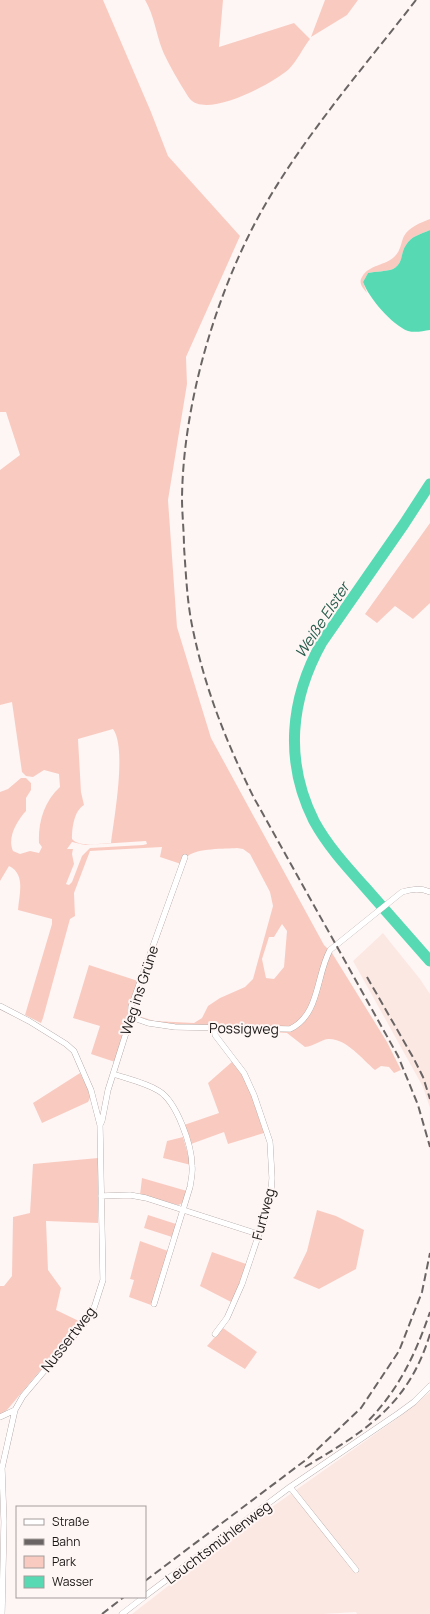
<svg xmlns="http://www.w3.org/2000/svg" width="430" height="1614" font-family="Manrope,sans-serif">
<rect width="100%" height="100%" fill="#fef6f5"/>
<path fill="#fce8e3" d="M 383,933 L 420,979 L 430,994 L 430,1108 L 423,1087 L 353,961 Z
M 430,1392 L 430,1614 L 357,1614 L 356,1612 L 324,1614 L 132,1614 L 248,1524 L 399,1417 Z"/>
<path fill="#f9cbc0" fill-rule="evenodd" d="M 0,0 L 103,0 L 151,112 L 168,156 L 240,236 L 186,357 L 187,384 L 168,500 L 177,627 L 211,738 L 324,945 L 332,953 L 387,1042 L 401,1070 L 394,1073 L 389,1067 L 381,1066 L 375,1070 C 362,1059 346,1038 328,1039 C 321,1040 314,1046 305,1047 L 287,1033 L 271,1032 L 262,1028 L 157,1023 L 134,1015 L 133,1006 L 181,864 L 160,857 L 162,847 L 90,851 L 74,893 L 75,916 L 70,919 L 43,1018 L 41,1023 L 25,1015 L 52,924 L 52,919 L 18,910 C 19,895 26,874 9,866 L 0,881 L 0,792 L 8,789 L 21,778 L 26,778 L 31,783 L 31,790 L 26,798 L 26,811 C 17,821 7,837 13,851 L 20,854 L 30,851 L 39,853 L 42,847 L 39,843 C 38,823 44,801 60,787 L 59,774 L 44,770 L 33,777 L 26,776 L 22,772 L 12,702 L 0,705 L 0,470 L 20,455 L 6,412 L 0,412 ZM 113,729 C 127,748 114,818 111,843 C 100,843 80,848 72,839 C 72,828 74,811 84,805 L 81,792 L 78,739 ZM 146,841 L 147,844 L 143,845 L 90,848 L 82,856 L 72,882 L 69,885 L 66,884 L 74,864 L 72,854 L 73,849 L 67,849 L 72,842 L 85,845 ZM 237,848 L 243,849 L 250,854 L 270,892 L 273,906 L 253,979 L 245,987 L 220,998 L 208,1006 L 202,1018 L 194,1023 L 154,1021 L 139,1016 L 135,1009 L 136,1003 L 188,856 C 197,848 225,849 237,848 ZM 282,924 L 287,931 L 284,967 L 274,979 L 266,978 L 262,959 L 269,937 L 274,937 Z
M 145,0 L 223,0 L 219,47 L 294,23 L 310,39 C 303,48 297,61 289,69 C 274,83 207,119 190,99 C 183,89 166,60 162,49 C 156,33 154,15 145,0 Z
M 325,0 L 358,0 L 347,15 L 311,37 Z
M 430,219 L 430,230 C 421,234 411,236 406,245 C 400,254 404,263 393,269 C 385,272 376,271 368,273 L 363,282 L 367,293 C 363,288 358,283 362,277 C 369,264 386,266 395,256 C 401,250 401,242 404,236 C 409,227 422,222 430,219 Z
M 430,523 L 430,603 L 413,619 L 395,606 L 377,623 L 365,614 Z
M 89,965 L 138,981 L 115,1062 L 91,1054 L 100,1026 L 73,1018 Z
M 233,1061 L 245,1077 L 264,1133 L 228,1144 L 224,1132 L 191,1144 L 184,1125 L 219,1113 L 208,1083 Z
M 80,1073 L 91,1096 L 88,1102 L 42,1123 L 33,1103 Z
M 183,1137 L 191,1165 L 163,1158 L 167,1141 Z
M 98,1158 L 98,1223 L 46,1221 L 48,1270 L 61,1288 L 56,1310 L 81,1322 L 7,1410 L 0,1415 L 0,1286 L 4,1286 L 12,1276 L 13,1217 L 30,1213 L 33,1164 Z
M 142,1178 L 187,1191 L 183,1203 L 178,1205 L 140,1195 Z
M 317,1210 L 336,1216 L 364,1230 L 356,1269 L 319,1289 L 293,1278 L 295,1276 L 307,1251 Z
M 148,1215 L 176,1224 L 172,1237 L 144,1228 Z
M 140,1241 L 168,1251 L 151,1305 L 129,1297 L 134,1280 L 130,1279 Z
M 212,1252 L 246,1264 L 233,1303 L 200,1286 Z
M 223,1328 L 257,1352 L 245,1369 L 207,1346 Z"/>
<path fill="#57dab3" d="M 430,230 L 430,330 C 423,331 415,333 408,331 C 392,325 369,298 363,282 L 368,273 C 376,271 385,272 393,269 C 404,263 400,253 406,245 C 411,236 421,234 430,230 Z"/>
<g fill="none" stroke-linecap="round" stroke-linejoin="round">
<path stroke="#57dab3" stroke-width="11" d="M 430,484 L 404,524 L 322,642 C 290,699 284,761 314,821 C 327,845 346,866 364,886 C 386,911 408,936 430,961"/>
<defs>
<path id="street" d="M 0,1006 L 29,1021 L 66,1044 L 74,1051 L 91,1090 L 100,1125 L 103,1280 L 94,1308 L 83,1325 L 23,1396 L 15,1410 L 2,1468 L 4,1522 L 2,1614
M 131,1017 L 148,1023 L 175,1027 L 290,1029 C 320,1015 316,975 330,950 L 402,892 C 412,889 420,888 430,892
M 215,1028 L 215,1035 L 244,1073 L 254,1095 L 270,1142 L 272,1178 L 271,1192 L 264,1219 L 242,1284 L 227,1318 L 215,1334
M 113,1074 C 128,1079 146,1083 159,1091 C 177,1102 192,1146 192,1166 C 193,1173 191,1180 190,1187 L 154,1304
M 100,1125 L 102,1121 L 108,1090 L 131,1017 L 131,1007 L 185,857
M 101,1196 L 130,1195 L 146,1198 L 258,1234
M 0,1417 L 15,1410
M 290,1487 L 356,1570
M 145,1596 L 290,1487 L 399,1413 L 414,1402 L 430,1386
M 122,1614 L 144,1597"/>
</defs>
<use href="#street" stroke="#9c918f" stroke-width="6"/>
<use href="#street" stroke="#fff" stroke-width="5.5"/>
<path stroke="#6a6564" stroke-width="2" stroke-dasharray="8 4" stroke-linecap="butt" d="M 416,0 C 361,71 296,145 254,225 C 213,304 183,408 182,498 C 182,514 184,531 184,547 C 186,574 187,603 193,630 C 205,689 227,744 254,798 L 398,1056 L 418,1105 L 430,1147
M 367,977 L 414,1059 L 423,1077 L 430,1099
M 369,1420 C 399,1389 416,1353 430,1312
M 305,1467 C 365,1431 408,1406 430,1334
M 145,1581 L 307,1459 L 361,1408 L 399,1351 L 422,1292 L 430,1253
M 102,1614 L 124,1597"/>
</g>
<g text-anchor="middle" dominant-baseline="central" stroke-width="4" stroke-linejoin="round" paint-order="stroke">
<g font-size="14" fill="#1c1817" stroke="#fef6f5">
<text transform="translate(139 990) rotate(-72)">Weg ins Grüne</text>
<text transform="translate(244 1028) rotate(1)">Possigweg</text>
<text transform="translate(263 1214) rotate(-75)">Furtweg</text>
<text transform="translate(68 1339) rotate(-52)">Nussertweg</text>
<text transform="translate(218 1542) rotate(-37)">Leuchtsmühlenweg</text>
</g>
<g font-size="15" font-style="italic" fill="#265b4b" stroke="#fef6f5">
<text transform="translate(322 620) rotate(-57)">Weiße Elster</text>
</g>
</g>
<rect x="16" y="1506" width="130" height="92" fill="#fef6f5" stroke="#a49d9c"/>
<rect x="24" y="1519" width="20" height="6" fill="#ffffff" stroke="#a49d9c"/>
<text x="52" y="1526" font-size="12" fill="#1c1817">Straße</text>
<rect x="24" y="1539" width="20" height="6" fill="#6a6564" stroke="#a49d9c"/>
<text x="52" y="1546" font-size="12" fill="#1c1817">Bahn</text>
<rect x="24" y="1556" width="20" height="12" fill="#f9cbc0" stroke="#a49d9c"/>
<text x="52" y="1566" font-size="12" fill="#1c1817">Park</text>
<rect x="24" y="1576" width="20" height="12" fill="#57dab3" stroke="#a49d9c"/>
<text x="52" y="1586" font-size="12" fill="#1c1817">Wasser</text>
</svg>
